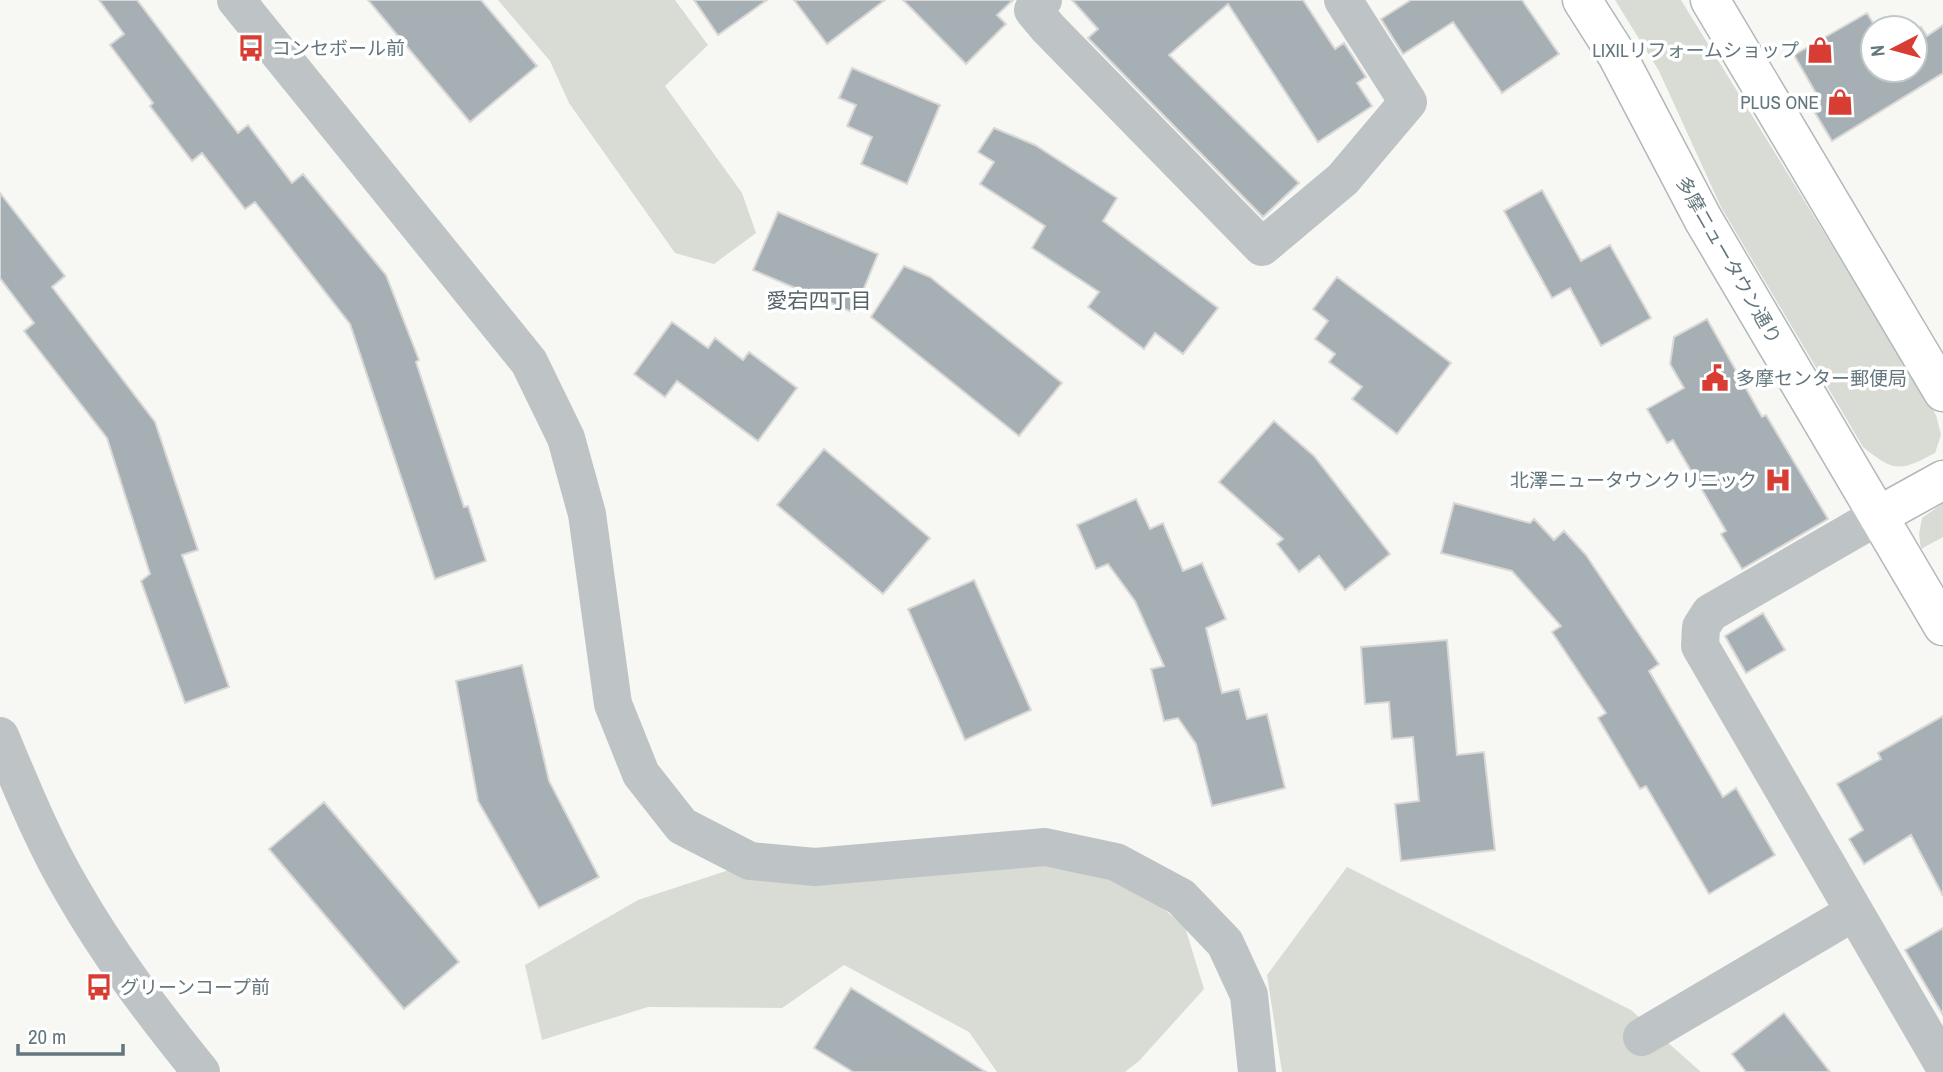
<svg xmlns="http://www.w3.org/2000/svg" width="1943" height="1072" font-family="'Archivo Narrow','Noto Sans JP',sans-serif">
<rect width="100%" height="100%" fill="#f7f7f4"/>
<path fill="#d8dcd4" d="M 498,0 L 675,0 L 708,45 L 665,86 L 742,193 L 756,233 L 714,264 L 675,253 L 569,103 L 550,61 Z
M 1615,0 L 1681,0 L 1936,415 L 1941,435 L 1935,453 C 1900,472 1894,472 1863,447 L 1721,207 L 1659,71 Z
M 1943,503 L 1943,537 L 1921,549 L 1919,534 L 1922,518 Z
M 1048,855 L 1116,869 L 1185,927 L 1204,989 L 1139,1061 L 1125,1072 L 997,1072 L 969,1032 L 844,965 L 782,1008 L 648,1007 L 542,1040 L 525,965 L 638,900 L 732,869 Z
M 1347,867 L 1631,1010 L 1701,1072 L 1282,1072 L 1267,975 Z"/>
<path fill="#a6b0b4" stroke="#d9d8d7" stroke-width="2" d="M 99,0 L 137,0 L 238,133 L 248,125 L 292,183 L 303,174 L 386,275 L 419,360 L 416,362 L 464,507 L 468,506 L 486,561 L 435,579 L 350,324 L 255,202 L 245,209 L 202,153 L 192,161 L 150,106 L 153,103 L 110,45 L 124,34 Z
M 368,0 L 481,0 L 537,66 L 470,122 Z
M 694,0 L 767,0 L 718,35 Z
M 794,0 L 885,0 L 827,44 Z
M 903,0 L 1013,0 L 997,15 L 1006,24 L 966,64 Z
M 1072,0 L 1303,0 L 1335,49 L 1344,43 L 1366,77 L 1357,83 L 1372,106 L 1318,142 L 1228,4 L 1169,55 L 1299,183 L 1263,217 L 1088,38 L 1098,29 Z
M 1411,0 L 1522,0 L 1559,54 L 1502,93 L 1453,22 L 1403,54 L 1381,19 Z
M 1867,13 L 1876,28 L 1873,28 L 1873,70 L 1915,70 L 1915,31 L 1921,27 L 1927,36 L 1943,25 L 1943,73 L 1832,141 L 1808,101 L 1817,95 L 1794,55 Z
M 852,68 L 940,105 L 907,184 L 861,164 L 872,137 L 847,126 L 856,105 L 839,98 Z
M 994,128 L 1035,145 L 1117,198 L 1103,221 L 1218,308 L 1183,354 L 1155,333 L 1144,349 L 1088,307 L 1099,292 L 1032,248 L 1045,226 L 980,184 L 994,162 L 978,152 Z
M 1542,190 L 1581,261 L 1610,245 L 1651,318 L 1601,346 L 1570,288 L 1552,298 L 1504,211 Z
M 0,193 L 65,276 L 52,287 L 155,422 L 198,550 L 182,555 L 229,687 L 185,703 L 141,581 L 150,574 L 107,438 L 24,331 L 34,323 L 0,278 Z
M 778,212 L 878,254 L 854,313 L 753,270 Z
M 904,266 L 930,277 L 1062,383 L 1019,436 L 871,317 Z
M 1337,277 L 1451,363 L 1397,434 L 1352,399 L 1362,387 L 1329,362 L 1335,354 L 1315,339 L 1328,321 L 1313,309 Z
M 1707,319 L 1762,417 L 1766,415 L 1828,519 L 1742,569 L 1721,534 L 1726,531 L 1673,440 L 1667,443 L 1647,409 L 1684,388 L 1670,364 L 1674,337 Z
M 672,322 L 708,348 L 715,338 L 743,360 L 749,352 L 797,388 L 758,441 L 677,381 L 665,397 L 634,374 Z
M 1274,421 L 1314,456 L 1390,554 L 1345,590 L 1319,556 L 1299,572 L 1277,544 L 1283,539 L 1219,482 Z
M 824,449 L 930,538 L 883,594 L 777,505 Z
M 1136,499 L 1150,529 L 1163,523 L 1183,571 L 1202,563 L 1226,619 L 1206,628 L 1222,693 L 1239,689 L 1247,719 L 1267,714 L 1285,788 L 1212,806 L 1196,744 L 1178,718 L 1164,721 L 1151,669 L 1164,666 L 1135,601 L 1108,564 L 1096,569 L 1077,525 Z
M 1454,503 L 1530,523 L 1534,519 L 1554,540 L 1564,531 L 1586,555 L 1659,664 L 1649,671 L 1723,797 L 1736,788 L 1775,855 L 1709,894 L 1646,786 L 1640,789 L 1598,718 L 1606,713 L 1552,632 L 1561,626 L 1512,571 L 1441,553 Z
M 974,580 L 1031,710 L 965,740 L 908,609 Z
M 1763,613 L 1785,650 L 1746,673 L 1725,636 Z
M 1447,640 L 1457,755 L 1484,752 L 1495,850 L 1401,861 L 1395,804 L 1419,801 L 1413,737 L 1392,739 L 1389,702 L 1365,704 L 1361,647 Z
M 522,665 L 549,781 L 599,877 L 539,908 L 478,801 L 456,681 Z
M 1943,716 L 1943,896 L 1911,835 L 1864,864 L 1849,839 L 1863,830 L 1837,784 L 1881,759 L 1878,753 Z
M 324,802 L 459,962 L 404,1009 L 269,849 Z
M 1943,928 L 1943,1015 L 1905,950 Z
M 851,988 L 986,1072 L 853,1072 L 814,1048 Z
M 1784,1013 L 1830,1072 L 1746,1072 L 1732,1054 Z"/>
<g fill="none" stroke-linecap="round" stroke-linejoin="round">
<defs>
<path id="secondary" d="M 1582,0 L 1617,55 L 1703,219 L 1943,626
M 1710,0 L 1943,392
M 1878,516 L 1943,480"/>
</defs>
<use href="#secondary" stroke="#b1b8bb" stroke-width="41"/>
<path stroke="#bec4c6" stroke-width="38" d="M 1043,0 L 1033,10 L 1048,28 L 1262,247 L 1343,179 L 1408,102 L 1343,0
M 1878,516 L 1710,613 L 1701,627 L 1700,646 L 1943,1064
M 1642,1037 L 1854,912"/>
<path stroke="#bec4c6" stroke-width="38" d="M 236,0 L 529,362 L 566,438 L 587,514 L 613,704 L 641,774 L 682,826 L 750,861 L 815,867 L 1045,847 L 1116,862 L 1181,897 L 1225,943 L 1249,995 L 1257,1072
M 0,736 C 22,788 43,841 72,890 C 109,955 154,1014 201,1072"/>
<use href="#secondary" stroke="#fff" stroke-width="38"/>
</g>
<defs>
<symbol id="bus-bare" viewBox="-9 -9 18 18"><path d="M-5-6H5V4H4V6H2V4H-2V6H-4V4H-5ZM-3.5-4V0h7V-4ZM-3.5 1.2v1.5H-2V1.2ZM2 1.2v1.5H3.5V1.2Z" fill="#d83d34" stroke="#fff" stroke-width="2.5" paint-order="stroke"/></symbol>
<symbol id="shop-bare" viewBox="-9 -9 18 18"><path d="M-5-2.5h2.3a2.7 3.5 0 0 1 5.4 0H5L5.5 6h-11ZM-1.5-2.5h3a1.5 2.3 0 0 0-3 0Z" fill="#d83d34" stroke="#fff" stroke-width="2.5" paint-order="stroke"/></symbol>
<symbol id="civic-bare" viewBox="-9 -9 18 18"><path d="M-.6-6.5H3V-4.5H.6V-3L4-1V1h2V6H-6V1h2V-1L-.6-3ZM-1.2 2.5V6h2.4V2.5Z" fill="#d83d34" stroke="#fff" stroke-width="2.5" paint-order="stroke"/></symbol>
<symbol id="hospital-bare" viewBox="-9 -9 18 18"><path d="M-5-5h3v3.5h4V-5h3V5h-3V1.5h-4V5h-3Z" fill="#d83d34" stroke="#fff" stroke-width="2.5" paint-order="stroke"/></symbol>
</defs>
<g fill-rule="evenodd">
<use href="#bus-bare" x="232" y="29" width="38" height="38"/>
<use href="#shop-bare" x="1801" y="31" width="38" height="38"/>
<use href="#shop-bare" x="1821" y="83" width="38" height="38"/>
<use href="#civic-bare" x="1696" y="359" width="38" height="38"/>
<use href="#hospital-bare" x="1759" y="461" width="38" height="38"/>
<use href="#bus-bare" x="80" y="968" width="38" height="38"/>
</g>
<g text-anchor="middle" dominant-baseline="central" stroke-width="7" stroke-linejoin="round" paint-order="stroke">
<g font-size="19" fill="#64777e" stroke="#fff" text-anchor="start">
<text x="272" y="48">コンセボール前</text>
<text x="1799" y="50" text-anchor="end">LIXILリフォームショップ</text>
<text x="1819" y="102" text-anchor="end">PLUS ONE</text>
<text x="1736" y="378">多摩センター郵便局</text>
<text x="1757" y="480" text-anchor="end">北澤ニュータウンクリニック</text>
<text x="120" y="987">グリーンコープ前</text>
</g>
<g font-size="19" fill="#64777e" stroke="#fff">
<text transform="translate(1729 260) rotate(60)">多摩ニュータウン通り</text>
</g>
<g font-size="21" fill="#566469" stroke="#fff">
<text x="819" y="300">愛宕四丁目</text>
</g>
</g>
<g transform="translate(1894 49) rotate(264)"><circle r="33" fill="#ffffff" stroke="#c1c9cb" stroke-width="2"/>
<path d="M0-5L12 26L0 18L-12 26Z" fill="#d83d34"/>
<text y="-10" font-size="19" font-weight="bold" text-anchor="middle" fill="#64777e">N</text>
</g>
<path d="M18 1044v10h105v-10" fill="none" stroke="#64777e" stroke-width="3.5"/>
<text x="28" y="1044" font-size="21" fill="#64777e" stroke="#ffffff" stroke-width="5" paint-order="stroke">20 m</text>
</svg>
